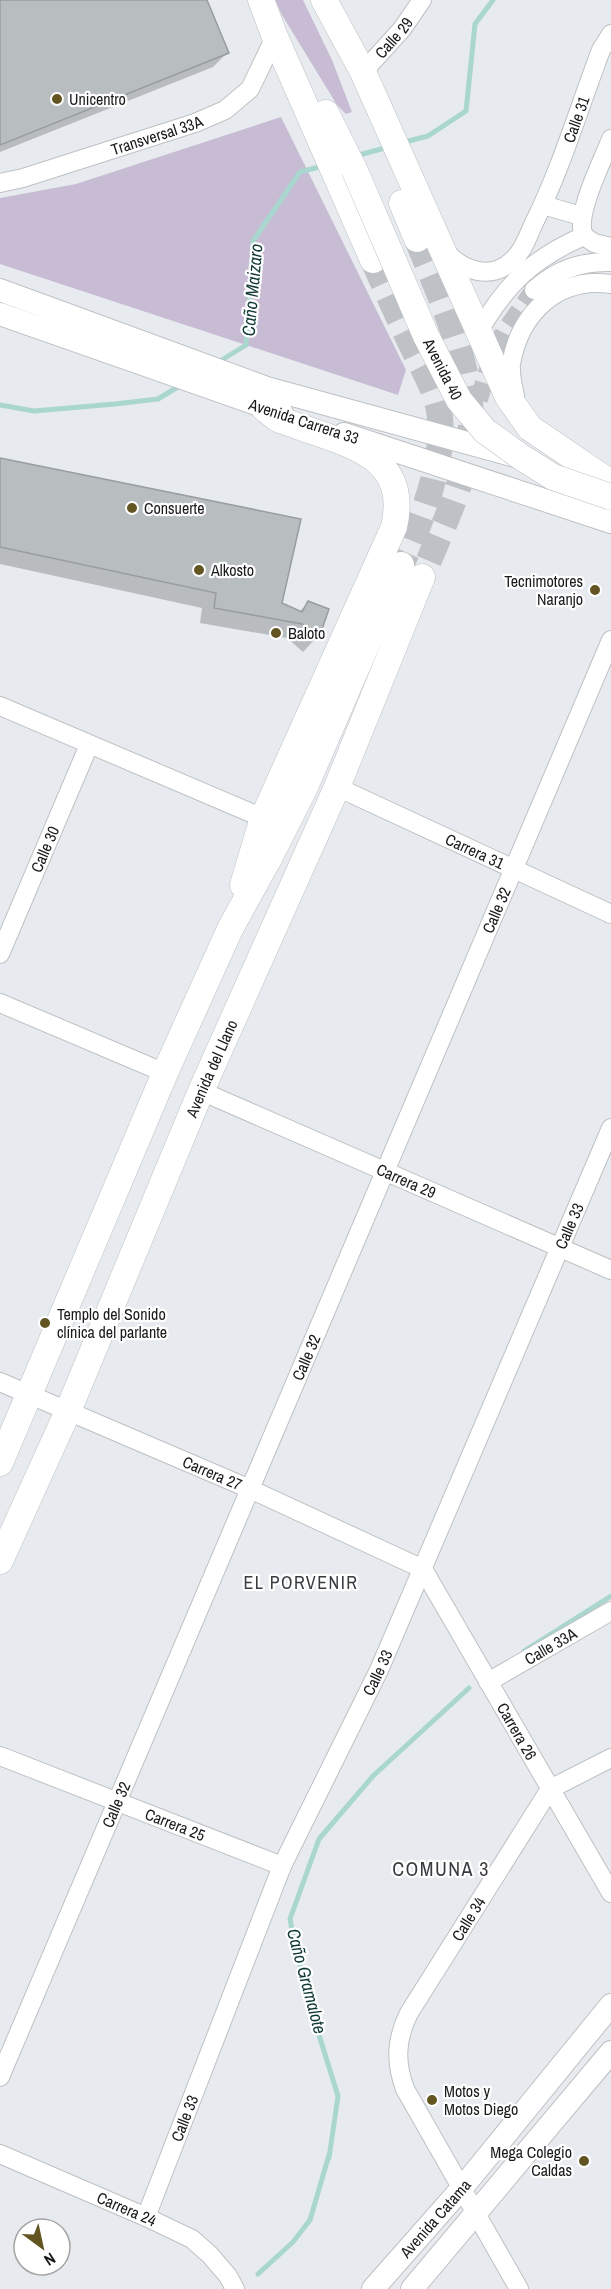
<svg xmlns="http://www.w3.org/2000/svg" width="611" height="2289" font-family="'Archivo Narrow',sans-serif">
<rect width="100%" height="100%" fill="#e7ebef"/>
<path fill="#c8bcd4" d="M 275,0 L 303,0 L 332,60 L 352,112 L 346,114 L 337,105 L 282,15 Z
M 281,117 L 406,370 L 398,395 L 0,264 L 0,198 L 76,184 Z"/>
<path fill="#0003" d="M 0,0 L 205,0 L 228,52 L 213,67 L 0,152 Z
M 0,459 L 299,612 L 308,603 L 327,610 L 317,637 L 303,652 L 287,638 L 200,623 L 202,608 L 0,564 Z"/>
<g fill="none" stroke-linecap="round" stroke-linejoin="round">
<path stroke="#a9d6cf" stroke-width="5" d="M 401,143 L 428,136 L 466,111 L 475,24 L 493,0
M 355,156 L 389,147
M 217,363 L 246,345 L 253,241 L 300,172 L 323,166
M 0,405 L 34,411 L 115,404 L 158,399 L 181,385
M 524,1651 L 611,1596
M 329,2158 L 338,2096 L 314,2019 L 294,1941 L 290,1919 L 319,1839 L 373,1776 L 469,1688
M 258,2274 L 293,2242 L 310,2220 L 329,2155"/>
</g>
<path fill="#b8bdbf" stroke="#989d9e" stroke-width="1.5" d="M 0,0 L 207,0 L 229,53 L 0,145 Z
M 0,458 L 301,519 L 282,603 L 302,612 L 308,601 L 329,609 L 319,638 L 302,624 L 214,608 L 216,593 L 0,547 Z"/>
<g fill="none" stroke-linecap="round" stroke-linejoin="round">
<path stroke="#bec1c5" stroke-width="18" stroke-dasharray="18 9" stroke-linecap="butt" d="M 471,426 L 492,356 L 504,332 L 534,290"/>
<path stroke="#bec1c5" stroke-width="26" stroke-dasharray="26 13" stroke-linecap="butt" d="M 417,239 C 439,294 473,367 471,426 C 469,476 440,532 422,577
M 373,260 C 386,289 399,319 413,348 C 421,365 432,383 437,402 C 451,448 421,523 401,565"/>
<defs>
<g id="minor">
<path id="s1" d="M 363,72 L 402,29 L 422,0"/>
<path id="s2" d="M 0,183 L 23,178 L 195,123 L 225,110 L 250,89 L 275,37"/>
<path d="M 543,205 L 581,216"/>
<path d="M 584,236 C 574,216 603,160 611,139"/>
<path d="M 584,236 L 594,243 L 611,247"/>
<path id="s3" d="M 445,251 C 463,271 491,281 513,260 C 523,251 528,236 533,225 C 561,169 579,108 601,50 L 611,34"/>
<path d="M 534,290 C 556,270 581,261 611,262"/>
<path d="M 478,333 C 505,285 533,258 584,236"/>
<path d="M 515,396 C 513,387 510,374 511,364 C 520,313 557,277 611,284"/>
<path d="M 0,706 L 263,818"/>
<path id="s4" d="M 337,787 L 611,914"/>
<path id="s5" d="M 0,954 L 89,745"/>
<path d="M 0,1003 L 165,1073"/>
<path id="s6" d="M 201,1091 L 611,1270"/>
<path id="s7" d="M 0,1382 L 250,1489 L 423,1569 L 611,1893"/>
<path id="s8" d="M 488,1682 L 611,1611"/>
<path id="s9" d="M 0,1756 L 282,1866"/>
<path id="s10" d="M 0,2077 L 611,640"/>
<path id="s11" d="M 0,2154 L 146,2217 L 192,2239 L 210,2255 L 228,2276 L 235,2289"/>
<path id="s12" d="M 146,2217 L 282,1866 L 379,1670 L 611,1128"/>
<path id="s13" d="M 519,2289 L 405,2089 C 395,2062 396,2039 409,2013 L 550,1789 L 611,1758"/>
</g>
<g id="major">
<path d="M 0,290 L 267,388 L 515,456"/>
<path d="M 0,314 L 282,413"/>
<path d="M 344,434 L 611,522"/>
<path id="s14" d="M 373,2289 L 462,2188 L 611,2005"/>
<path d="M 412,2289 L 611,2052"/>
</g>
<g id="highway">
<path d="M 261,0 L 275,37 L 373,260"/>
<path d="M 324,0 L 363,72 L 508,397 L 530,428 L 608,481"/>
<path d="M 326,113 L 354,169"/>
<path d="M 402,203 L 417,239"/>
<path d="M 243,885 L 263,818 L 394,527 C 410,457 351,445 300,427 C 293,424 285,422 278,419 C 273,416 268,411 264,408"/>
<path d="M 0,1463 L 165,1073 L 230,929 L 268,860 L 304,789 L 401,565"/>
<path id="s15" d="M 0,1561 L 68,1411 L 201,1091 L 337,787 L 422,577"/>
</g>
</defs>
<use href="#minor" stroke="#bdc1c4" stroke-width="20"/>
<use href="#major" stroke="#bdc1c4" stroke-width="24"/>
<use href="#highway" stroke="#bdc1c4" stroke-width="27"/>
<use href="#minor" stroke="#fff" stroke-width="18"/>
<use href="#major" stroke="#fff" stroke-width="22"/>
<use href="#highway" stroke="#fff" stroke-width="26"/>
<defs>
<g id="highway-bridge">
<path id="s16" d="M 354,169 L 426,336 L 459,400 L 485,431 L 521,457 L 553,477 L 611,497"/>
</g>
</defs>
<use href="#highway-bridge" stroke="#bdc1c4" stroke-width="27" stroke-linecap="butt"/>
<use href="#highway-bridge" stroke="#fff" stroke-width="26"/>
</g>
<g fill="#635522" stroke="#fff" stroke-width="2">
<circle cx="57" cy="99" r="6"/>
<circle cx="132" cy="508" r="6"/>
<circle cx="199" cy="570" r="6"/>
<circle cx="595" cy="590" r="6"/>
<circle cx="276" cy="633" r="6"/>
<circle cx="45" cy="1323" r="6"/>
<circle cx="432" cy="2100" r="6"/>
<circle cx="584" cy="2161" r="6"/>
</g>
<g text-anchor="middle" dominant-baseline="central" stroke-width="4.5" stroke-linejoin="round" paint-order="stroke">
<g font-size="16" fill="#191a1c" stroke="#fff">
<text stroke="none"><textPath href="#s1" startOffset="46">Calle 29</textPath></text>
<text stroke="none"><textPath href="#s3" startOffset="232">Calle 31</textPath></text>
<text stroke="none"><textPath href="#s2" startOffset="164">Transversal 33A</textPath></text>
<text stroke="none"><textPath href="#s16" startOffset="219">Avenida 40</textPath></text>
<text transform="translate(304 421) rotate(18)">Avenida Carrera 33</text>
<text stroke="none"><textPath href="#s5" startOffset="114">Calle 30</textPath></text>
<text stroke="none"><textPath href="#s4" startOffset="152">Carrera 31</textPath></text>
<text stroke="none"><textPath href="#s10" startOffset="1268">Calle 32</textPath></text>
<text stroke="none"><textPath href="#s15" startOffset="536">Avenida del Llano</textPath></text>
<text stroke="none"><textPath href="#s6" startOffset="224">Carrera 29</textPath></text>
<text stroke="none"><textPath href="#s12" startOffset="1078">Calle 33</textPath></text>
<text stroke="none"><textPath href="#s10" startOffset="782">Calle 32</textPath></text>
<text stroke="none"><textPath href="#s7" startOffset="231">Carrera 27</textPath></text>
<text stroke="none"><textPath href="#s8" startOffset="72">Calle 33A</textPath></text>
<text stroke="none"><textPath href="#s12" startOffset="592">Calle 33</textPath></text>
<text stroke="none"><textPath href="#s7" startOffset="650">Carrera 26</textPath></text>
<text stroke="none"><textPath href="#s10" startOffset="296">Calle 32</textPath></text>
<text stroke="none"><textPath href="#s9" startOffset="188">Carrera 25</textPath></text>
<text stroke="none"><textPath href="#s13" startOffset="420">Calle 34</textPath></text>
<text stroke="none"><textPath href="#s12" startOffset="106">Calle 33</textPath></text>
<text stroke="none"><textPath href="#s11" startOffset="138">Carrera 24</textPath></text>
<text stroke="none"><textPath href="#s14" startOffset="94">Avenida Catama</textPath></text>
</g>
<g font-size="16" fill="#191a1c" stroke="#fff" text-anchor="start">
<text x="69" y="99">Unicentro</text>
<text x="144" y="508">Consuerte</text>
<text x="211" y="570">Alkosto</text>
<text x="583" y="581" text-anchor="end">Tecnimotores<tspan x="583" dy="18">Naranjo</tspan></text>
<text x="288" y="633">Baloto</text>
<text x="57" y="1314">Templo del Sonido<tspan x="57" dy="18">clínica del parlante</tspan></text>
<text x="444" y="2091">Motos y<tspan x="444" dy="18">Motos Diego</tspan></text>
<text x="572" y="2152" text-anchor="end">Mega Colegio<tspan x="572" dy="18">Caldas</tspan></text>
</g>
<g font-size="18" font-style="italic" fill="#113a36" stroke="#fff">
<text transform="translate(252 290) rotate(-85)">Caño Maizaro</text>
<text transform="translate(307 1981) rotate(75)">Caño Gramalote</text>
</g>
<g font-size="18" letter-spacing="1.5" fill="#393c3f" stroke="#fff">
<text x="301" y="1582">EL PORVENIR</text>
</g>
<g font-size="20" letter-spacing="1.5" fill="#393c3f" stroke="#fff">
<text x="441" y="1868">COMUNA 3</text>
</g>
</g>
<g transform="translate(42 2247) rotate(147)"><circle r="28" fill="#ffffff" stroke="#a3a3a4" stroke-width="1.5"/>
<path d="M0-4.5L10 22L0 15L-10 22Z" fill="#635522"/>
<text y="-9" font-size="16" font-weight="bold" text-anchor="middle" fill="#191a1c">N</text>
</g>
</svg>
